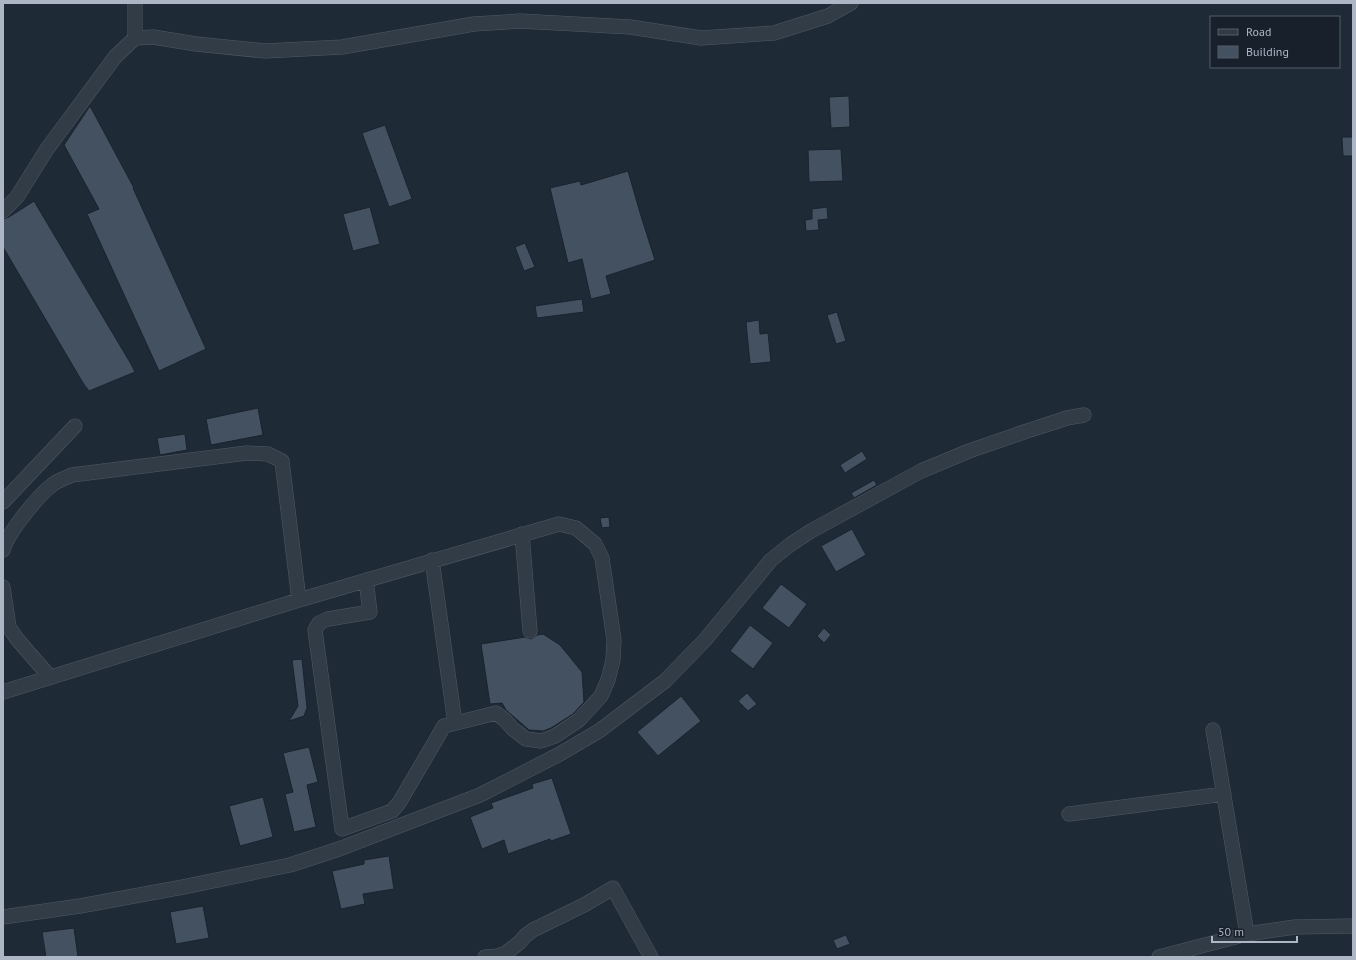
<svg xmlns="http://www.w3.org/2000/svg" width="1356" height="960" font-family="'PT Sans',sans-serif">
<rect width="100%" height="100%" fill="#1f2a37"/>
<path fill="#445161" stroke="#1a232d" d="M 849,96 L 850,127 L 831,128 L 829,97 Z
M 90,106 L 134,188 L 133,188 L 206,349 L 159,371 L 87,214 L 99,209 L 64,145 Z
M 385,125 L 412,199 L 389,207 L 362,133 Z
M 1342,137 L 1353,137 L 1353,156 L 1343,156 Z
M 841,149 L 843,181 L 809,182 L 808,150 Z
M 628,171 L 641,216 L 655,260 L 606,276 L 611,294 L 591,299 L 582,259 L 568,263 L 550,188 L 580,181 L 581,185 Z
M 34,201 L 131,364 L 135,372 L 89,391 L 83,383 L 3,247 L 3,219 L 9,217 Z
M 370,207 L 380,244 L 353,251 L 343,214 Z
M 827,207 L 828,219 L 818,220 L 819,230 L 806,231 L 805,220 L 812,219 L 812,209 Z
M 525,243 L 535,267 L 524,271 L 515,247 Z
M 582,299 L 584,312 L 537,318 L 535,306 Z
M 837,312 L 846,341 L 836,344 L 827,315 Z
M 759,320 L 760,334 L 768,333 L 771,362 L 750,364 L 746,322 Z
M 258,408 L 263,435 L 211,445 L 206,419 Z
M 185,434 L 187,450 L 160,455 L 157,438 Z
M 862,451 L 867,459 L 845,473 L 840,465 Z
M 874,480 L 877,485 L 854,498 L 851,493 Z
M 609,517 L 610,527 L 602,528 L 600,518 Z
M 852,529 L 866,555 L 836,572 L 821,546 Z
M 781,584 L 807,604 L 789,628 L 762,608 Z
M 750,625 L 773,643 L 753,669 L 730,651 Z
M 824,628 L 831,635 L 824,643 L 817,636 Z
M 543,634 L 560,645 L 582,672 L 584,702 L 573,714 L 551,728 L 543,731 L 529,730 L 506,710 L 502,703 L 490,704 L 481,644 L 525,637 L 531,639 L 537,635 Z
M 302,659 L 307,708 L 304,716 L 289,721 L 298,706 L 292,660 Z
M 747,693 L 757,704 L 748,711 L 738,701 Z
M 681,696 L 701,721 L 658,756 L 637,732 Z
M 309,747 L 318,782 L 307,785 L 316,827 L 294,832 L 285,794 L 293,792 L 283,753 Z
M 552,778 L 571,834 L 551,841 L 550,839 L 508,854 L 504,840 L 482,849 L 470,817 L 493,808 L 491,803 L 533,788 L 532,784 Z
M 263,797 L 273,837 L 240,846 L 229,806 Z
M 389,856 L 394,889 L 363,894 L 365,904 L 341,909 L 332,871 L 364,864 L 364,860 Z
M 203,906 L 209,938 L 176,944 L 170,912 Z
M 74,928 L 78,957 L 46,957 L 42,932 Z
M 846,935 L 850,944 L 837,949 L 833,940 Z"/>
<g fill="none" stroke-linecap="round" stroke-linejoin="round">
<defs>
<path id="minor" d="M 135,3 L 135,38
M 135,38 L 153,37 L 196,44 L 265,51 L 342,47 L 474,24 L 520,21 L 630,27 L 701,38 L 774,33 L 828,16 L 851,3
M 3,211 L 17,197 L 47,149 L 115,57 L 135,38
M 3,502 L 75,426
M 522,534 L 530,631
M 3,550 C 9,531 37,497 52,485 C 58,480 66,478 72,475 L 247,453 L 268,454 L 282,461 L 299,600 L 3,692
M 432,560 L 455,723
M 3,587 L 9,627 L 17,639 L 50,677
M 299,600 L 559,524 L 576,528 L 595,544 L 602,558 L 614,640 L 613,660 L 608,680 L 601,696 L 579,720 L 555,736 L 541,741 L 526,739 L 513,729 L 505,720 L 496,713 L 444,726 L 399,803 L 392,811 L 342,829 L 315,630 L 319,623 L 328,619 L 370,612 L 366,580
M 1213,730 L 1247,934
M 1069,814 L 1224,794
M 3,917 L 80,906 L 183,887 L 290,865 L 339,849 L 480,795 L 558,755 L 599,731 L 665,681 L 705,640 L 771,560 L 791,544 L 811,531 L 921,471 L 969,451 L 1027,431 L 1067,418 L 1084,415
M 485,957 L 498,956 L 506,953 L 520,942 L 525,936 L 533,930 L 584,905 L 613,888 L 651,957
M 1159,957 L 1247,934 L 1295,927 L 1353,926"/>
</defs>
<use href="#minor" stroke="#505965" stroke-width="15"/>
<use href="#minor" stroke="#323c47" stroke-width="14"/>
</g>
<rect width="1356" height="960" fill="none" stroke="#acb6c4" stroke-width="8"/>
<rect x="1210" y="16" width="130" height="52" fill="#18212b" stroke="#535d68"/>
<rect x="1218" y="29" width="20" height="6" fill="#323c47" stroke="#535d68"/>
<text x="1246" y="36" font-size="12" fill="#acb6c4">Road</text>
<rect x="1218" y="46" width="20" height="12" fill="#445161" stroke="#535d68"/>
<text x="1246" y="56" font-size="12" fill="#acb6c4">Building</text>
<path d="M1212 936v6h85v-6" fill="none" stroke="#acb6c4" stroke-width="2"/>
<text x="1218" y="936" font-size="12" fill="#acb6c4" stroke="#18212b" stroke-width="3" paint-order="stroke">50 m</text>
</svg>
